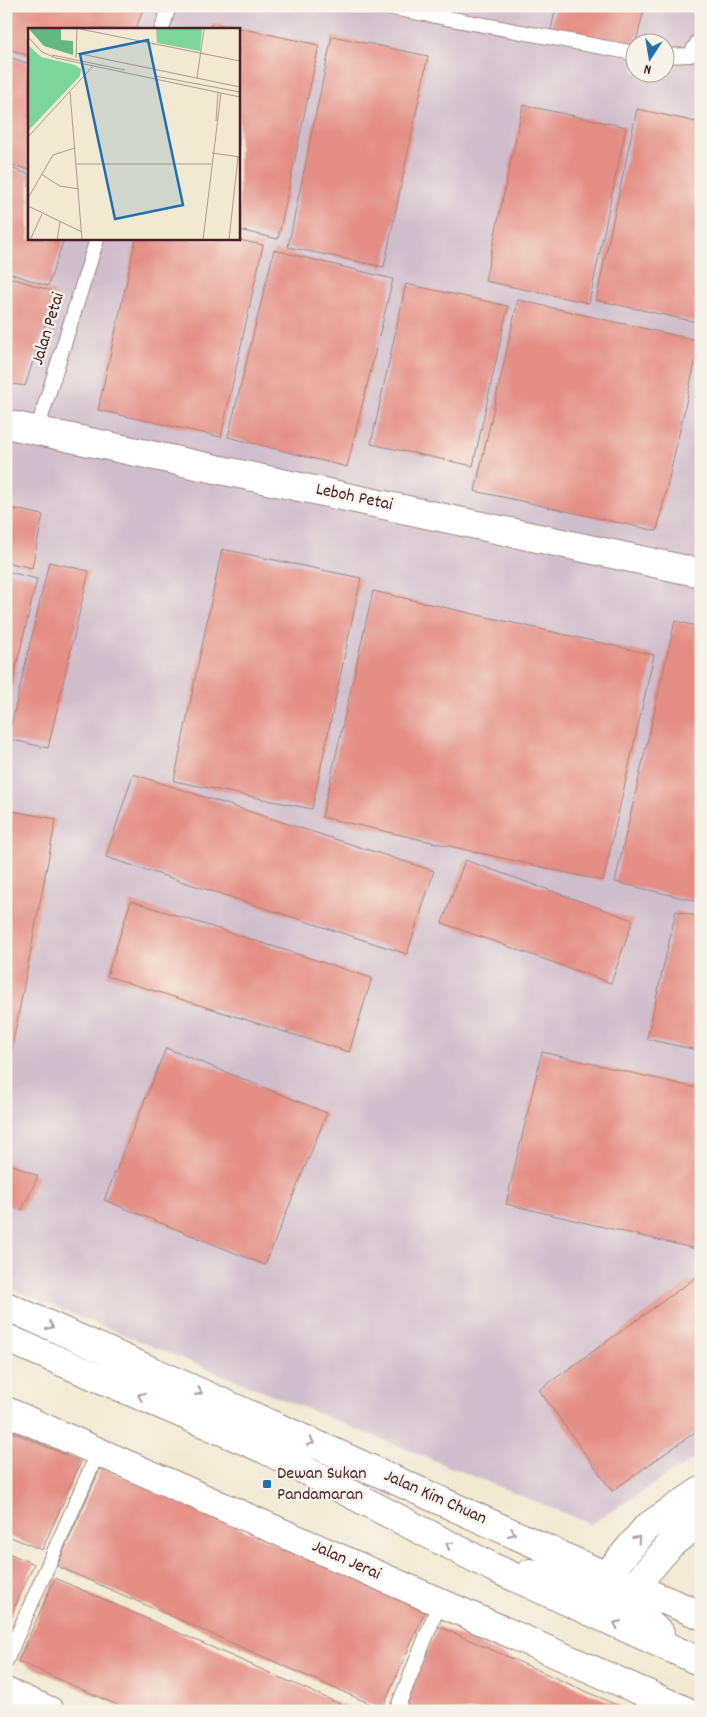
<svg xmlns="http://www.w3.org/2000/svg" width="707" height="1717" font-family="Dekko,sans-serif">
<rect width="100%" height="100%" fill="#f7f3e8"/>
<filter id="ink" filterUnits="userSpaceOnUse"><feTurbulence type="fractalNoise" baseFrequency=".02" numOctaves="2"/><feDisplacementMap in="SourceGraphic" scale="10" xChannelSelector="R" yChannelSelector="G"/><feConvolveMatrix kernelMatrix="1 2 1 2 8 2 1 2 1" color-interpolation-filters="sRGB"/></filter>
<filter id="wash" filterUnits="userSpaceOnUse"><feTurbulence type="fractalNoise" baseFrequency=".0096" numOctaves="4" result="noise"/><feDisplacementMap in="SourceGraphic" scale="20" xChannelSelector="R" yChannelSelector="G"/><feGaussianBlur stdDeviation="1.12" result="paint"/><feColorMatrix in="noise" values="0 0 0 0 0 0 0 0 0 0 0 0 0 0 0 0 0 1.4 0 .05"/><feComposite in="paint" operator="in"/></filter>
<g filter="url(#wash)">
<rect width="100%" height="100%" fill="#f1e9d2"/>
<path fill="#d0bdcc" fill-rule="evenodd" d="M 6,6 L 701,6 L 701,1454 L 591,1524 L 6,1287 ZM 29,29 L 239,29 L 239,239 L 29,239 ZM 634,42 L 664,42 L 664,72 L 634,72 Z"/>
<g id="blocks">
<path fill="#e48d84" d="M 6,6 L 144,6 L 136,29 L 29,29 L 29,56 L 6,48 Z
M 556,6 L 645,6 L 636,42 L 634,42 L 634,50 L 551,30 Z
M 212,23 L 237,28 L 237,29 L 210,29 Z
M 239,28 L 319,45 L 278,239 L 239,230 Z
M 332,36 L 428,56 L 384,267 L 288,247 Z
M 6,56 L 29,64 L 29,170 L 6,163 Z
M 523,105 L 626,127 L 589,303 L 485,281 Z
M 637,109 L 701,123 L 701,323 L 596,300 Z
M 6,167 L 29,174 L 29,239 L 64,239 L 48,286 L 6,272 Z
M 136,239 L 234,239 L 263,245 L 221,437 L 98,410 Z
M 274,250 L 393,279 L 347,467 L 228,437 Z
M 6,276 L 55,292 L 25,386 L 6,383 Z
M 406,284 L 508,306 L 473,466 L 371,444 Z
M 518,300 L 700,341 L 657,531 L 475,491 Z
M 6,507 L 43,515 L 32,568 L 6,562 Z
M 222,549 L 361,578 L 312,809 L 174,781 Z
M 49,562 L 89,571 L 48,748 L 8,739 Z
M 6,571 L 37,579 L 7,706 L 6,705 Z
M 373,591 L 654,655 L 603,881 L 322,817 Z
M 675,621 L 701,627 L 701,902 L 615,882 Z
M 133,774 L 434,871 L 407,954 L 106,857 Z
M 6,810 L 56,819 L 7,1074 L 6,1074 Z
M 465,860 L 633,920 L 611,983 L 442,923 Z
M 131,901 L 372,978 L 349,1052 L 107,976 Z
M 676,911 L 701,917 L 701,1051 L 647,1039 Z
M 166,1048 L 327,1113 L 265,1265 L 104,1200 Z
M 542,1052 L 701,1089 L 701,1250 L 506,1204 Z
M 6,1162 L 38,1176 L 22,1210 L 6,1204 Z
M 701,1274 L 701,1428 L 612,1491 L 539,1390 Z
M 6,1429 L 81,1462 L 42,1550 L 6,1535 Z
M 101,1467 L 426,1610 L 382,1709 L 57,1566 Z
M 6,1552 L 34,1564 L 6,1626 Z
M 55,1578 L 245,1662 L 356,1711 L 131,1711 L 99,1697 L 18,1661 Z
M 438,1626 L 601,1698 L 630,1711 L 401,1711 Z"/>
</g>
</g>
<g filter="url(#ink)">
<use href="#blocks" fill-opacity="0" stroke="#9e847e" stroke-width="1"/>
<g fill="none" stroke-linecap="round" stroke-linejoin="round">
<defs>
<path id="service" d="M 382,6 L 634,53
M 162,29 L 169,6
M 664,56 L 690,55 L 701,37
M 37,430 L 97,239
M 6,1661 L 98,1452
M 396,1711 L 440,1602"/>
<path id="minor" d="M 6,424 L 701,573
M 6,1411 L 686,1711
M 6,1692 L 50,1711"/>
<path id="tertiary" d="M 606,1576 L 647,1527 L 701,1491
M 633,1588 L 670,1545 L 701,1521"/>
<path id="secondary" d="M 6,1306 L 340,1455 L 606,1576 L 701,1615
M 6,1338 L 266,1450 L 492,1567 L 701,1662
M 530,1573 L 580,1583 L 611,1592 L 660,1633"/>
</defs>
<use href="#service" stroke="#9e847e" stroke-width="16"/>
<use href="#minor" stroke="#9e847e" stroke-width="30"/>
<use href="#tertiary" stroke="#9e847e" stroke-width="30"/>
<use href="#secondary" stroke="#9e847e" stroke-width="30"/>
<use href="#service" stroke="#fff" stroke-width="14"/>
<use href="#minor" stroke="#fff" stroke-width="28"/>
<use href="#tertiary" stroke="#fff" stroke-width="28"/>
<use href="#secondary" stroke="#fff" stroke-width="28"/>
</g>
<defs><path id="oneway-chevron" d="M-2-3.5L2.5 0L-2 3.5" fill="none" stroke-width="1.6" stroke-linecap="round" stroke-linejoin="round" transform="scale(1.25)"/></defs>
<g stroke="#ae9aa0">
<use href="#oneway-chevron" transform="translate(50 1326) rotate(24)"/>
<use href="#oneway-chevron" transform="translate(199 1392) rotate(24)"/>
<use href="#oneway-chevron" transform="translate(141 1396) rotate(-157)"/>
<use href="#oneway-chevron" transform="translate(311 1442) rotate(24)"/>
<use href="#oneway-chevron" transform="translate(512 1533) rotate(24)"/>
<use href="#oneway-chevron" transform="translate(637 1539) rotate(-50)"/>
<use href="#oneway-chevron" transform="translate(449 1545) rotate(-153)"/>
<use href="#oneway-chevron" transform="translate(617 1624) rotate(-155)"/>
</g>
</g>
<rect fill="#1f6fb2" stroke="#f7f3e8" stroke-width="2" x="262" y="1479" width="10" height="10" rx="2.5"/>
<g text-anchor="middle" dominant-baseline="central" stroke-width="4.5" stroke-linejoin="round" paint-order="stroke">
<g font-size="18" fill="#4a1f2b" stroke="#f7f3e8">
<text transform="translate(49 329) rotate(-73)">Jalan Petai</text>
<text transform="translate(354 498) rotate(12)">Leboh Petai</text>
<text transform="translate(435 1498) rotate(24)">Jalan Kim Chuan</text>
<text transform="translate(346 1561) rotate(24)">Jalan Jerai</text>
</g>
<g font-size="18" fill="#4a1f2b" stroke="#f7f3e8" text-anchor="start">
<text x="277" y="1474">Dewan Sukan<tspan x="277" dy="21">Pandamaran</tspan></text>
</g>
</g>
<g transform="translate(28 28)">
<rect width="212" height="212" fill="#f1e9d2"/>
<path d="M 128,1 L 174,1 L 172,23 L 129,15 ZM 0,17 L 13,29 L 47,37 L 53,41 L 52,48 L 0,103 Z" fill="#7cd69c"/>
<path d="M 1,1 L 33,1 L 33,12 L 45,13 L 45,27 L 16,18 Z" fill="#65b784"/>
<path fill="none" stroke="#ae988f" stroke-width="1" d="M 52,1 L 212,33M 0,9 L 14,24 L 28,30 L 212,69M 48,25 L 212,59M 24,27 L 97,42M 48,30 L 49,1M 127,48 L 212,64M 169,50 L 176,1M 42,64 L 54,212M 188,93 L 190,65M 0,109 L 65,38M 184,125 L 212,129M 48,136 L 183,136M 13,146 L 32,158 L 51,161M 0,170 L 25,127 L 47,120M 0,178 L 54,204M 2,212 L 14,186M 29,212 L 32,194M 175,212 L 193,65M 201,212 L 210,129"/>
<path fill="#1f6fb2" fill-opacity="0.15" stroke="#1f6fb2" stroke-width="2.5" d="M 120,12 L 155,177 L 87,191 L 52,26 Z"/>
<rect width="212" height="212" fill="none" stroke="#4a1f2b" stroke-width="2.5"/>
</g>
<rect width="707" height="1717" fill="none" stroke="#f7f3e8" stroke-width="25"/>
<g transform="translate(650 58) rotate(192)"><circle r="24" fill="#f7f3e8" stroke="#b29e9c"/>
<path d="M0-4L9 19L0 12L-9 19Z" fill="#1f6fb2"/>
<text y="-8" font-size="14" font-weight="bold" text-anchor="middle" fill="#4a1f2b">N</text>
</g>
</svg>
